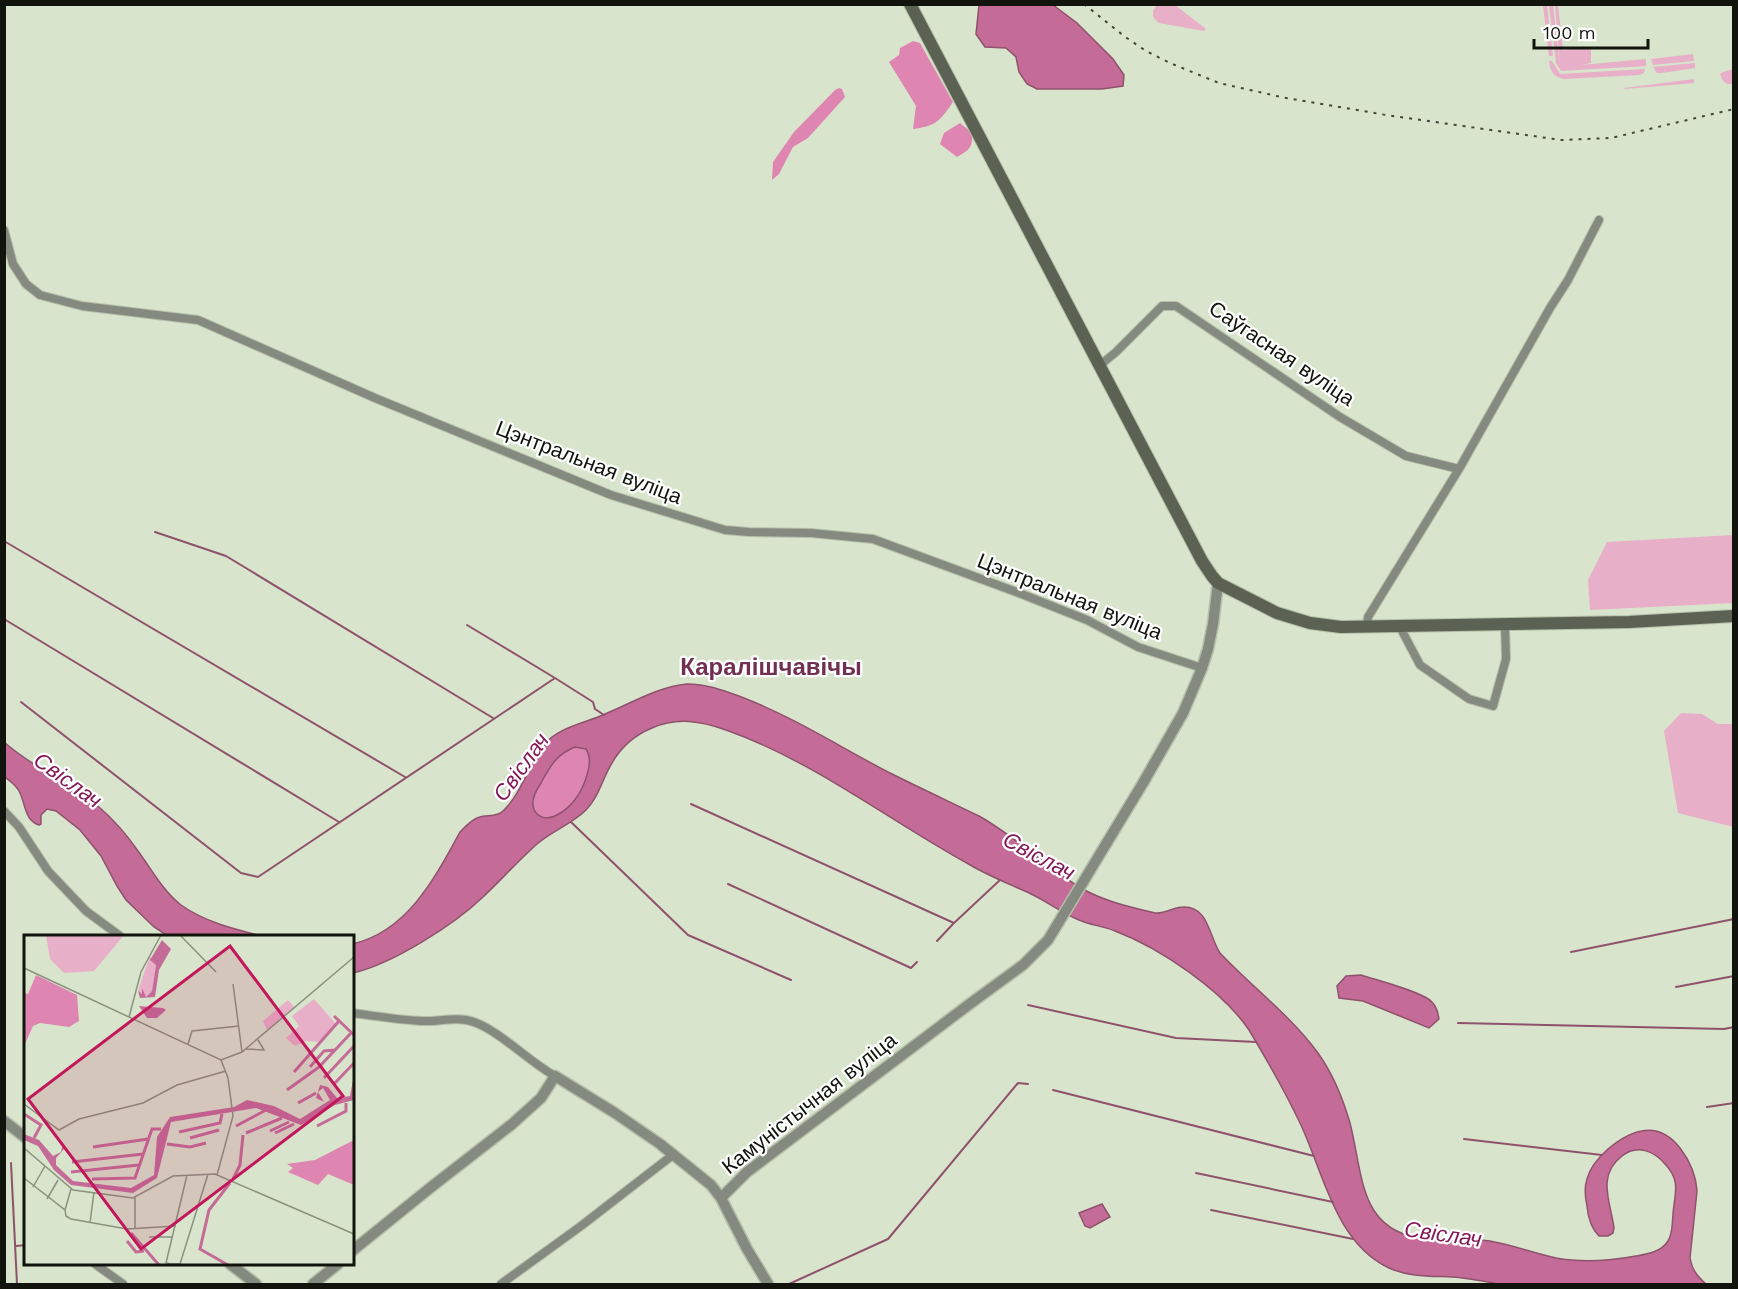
<svg xmlns="http://www.w3.org/2000/svg" width="1738" height="1289" font-family="'Work Sans',sans-serif">
<rect width="100%" height="100%" fill="#d9e4cc"/>
<path fill="#e8afc8" d="M 1157,5 L 1175,5 L 1206,29 L 1204,31 L 1159,23 L 1153,17 L 1153,11 Z
M 1543,5 L 1547,5 L 1553,56 L 1549,56 Z
M 1549,5 L 1553,5 L 1560,66 L 1555,5 L 1558,5 L 1563,50 L 1591,47 L 1591,63 L 1581,65 L 1646,59 L 1646,66 L 1561,71 L 1556,63 Z
M 1693,54 L 1694,61 L 1653,65 L 1651,59 Z
M 1549,61 L 1552,61 L 1560,74 L 1645,69 L 1644,73 L 1639,75 L 1564,79 C 1554,77 1550,71 1549,61 Z
M 1695,63 L 1695,68 L 1662,73 L 1657,73 L 1653,67 Z
M 1733,69 L 1733,84 L 1727,84 L 1723,81 L 1720,74 L 1723,72 Z
M 1694,79 L 1694,83 L 1625,89 L 1624,88 Z
M 1733,535 L 1733,603 L 1590,610 L 1588,580 L 1607,542 Z
M 1681,713 L 1702,714 L 1718,724 L 1733,724 L 1733,827 L 1678,813 L 1664,731 Z"/>
<path fill="#df85b1" d="M 913,41 L 920,43 L 953,102 C 940,121 936,126 913,129 L 916,106 L 889,62 L 899,55 L 900,48 Z
M 839,88 L 842,89 L 845,97 L 808,138 L 793,147 L 779,174 L 772,180 L 773,162 L 794,132 L 835,90 Z
M 960,123 L 972,133 C 973,148 969,150 957,157 L 940,144 L 944,133 Z
M 575,747 L 586,749 C 592,758 589,770 585,780 C 580,794 571,808 557,815 C 547,821 533,817 533,804 C 532,796 537,789 541,783 C 550,766 557,754 575,747 Z"/>
<path fill="#c46c97" stroke="#8e526d" stroke-width="1.5" fill-rule="evenodd" d="M 979,5 L 1053,5 L 1077,23 L 1113,59 L 1124,75 L 1123,86 L 1102,89 L 1037,89 L 1027,84 L 1019,72 L 1016,57 L 1006,48 L 985,47 L 976,34 Z
M 687,684 C 708,684 725,691 744,698 C 795,718 840,747 888,772 C 918,787 948,801 979,816 C 1015,836 1045,866 1081,888 C 1103,901 1130,907 1155,913 C 1166,914 1173,907 1183,907 C 1209,906 1209,937 1220,953 C 1252,987 1290,1015 1318,1053 C 1333,1074 1343,1099 1350,1123 C 1364,1178 1358,1234 1431,1240 C 1451,1241 1471,1238 1490,1241 C 1512,1245 1534,1253 1556,1258 C 1583,1263 1609,1261 1636,1256 C 1648,1254 1661,1252 1668,1241 C 1673,1233 1672,1223 1673,1215 C 1674,1194 1682,1182 1665,1164 C 1654,1151 1637,1144 1622,1156 C 1596,1176 1611,1203 1614,1228 L 1613,1233 L 1608,1236 L 1599,1236 C 1591,1228 1588,1218 1587,1206 C 1585,1197 1584,1188 1587,1179 C 1590,1167 1599,1157 1608,1149 C 1632,1129 1658,1120 1680,1148 C 1690,1161 1696,1175 1697,1191 L 1690,1258 C 1692,1270 1697,1276 1706,1284 L 1498,1284 C 1483,1281 1468,1278 1452,1277 C 1431,1276 1409,1277 1389,1268 C 1335,1243 1323,1171 1300,1123 C 1285,1091 1267,1060 1249,1030 C 1222,990 1160,948 1115,931 C 1103,926 1090,925 1079,920 C 1062,913 1048,902 1031,894 C 1012,885 991,877 972,866 C 891,822 814,761 726,730 C 701,721 677,717 652,728 C 635,735 621,747 612,763 C 602,779 599,797 586,810 C 572,824 552,831 537,844 C 518,861 501,880 483,897 C 454,925 392,964 353,973 L 352,944 C 407,932 435,878 460,832 C 465,827 470,821 477,818 C 486,814 496,818 503,811 C 522,793 528,765 544,745 C 558,727 586,723 605,714 C 632,703 657,687 687,684 ZM 575,747 L 586,749 C 591,757 590,766 587,775 C 582,792 572,807 557,815 C 547,821 533,817 533,804 C 532,797 537,789 541,783 C 550,766 557,754 575,747 Z
M 4,742 C 33,768 69,782 99,807 C 114,820 127,835 138,851 C 152,870 163,891 181,905 C 205,922 234,929 262,936 L 168,936 L 154,927 L 126,900 L 117,886 L 101,856 L 80,830 L 56,811 L 47,809 L 41,815 L 41,824 L 39,825 C 24,820 26,804 19,791 C 16,785 10,781 5,777 Z
M 1361,975 C 1376,980 1423,992 1432,1002 C 1437,1007 1438,1013 1439,1019 L 1429,1028 L 1363,1001 L 1339,998 L 1337,986 L 1346,976 Z
M 1102,1204 L 1110,1217 L 1090,1228 L 1085,1226 L 1079,1213 Z"/>
<g fill="none" stroke-linecap="round" stroke-linejoin="round">
<path stroke="#8e526d" stroke-width="2" d="M 155,532 L 226,556 L 493,718
M 4,541 L 405,777
M 4,619 L 339,822
M 467,625 L 555,678
M 21,702 L 241,873 L 258,877 L 555,678 L 593,702 L 595,709 L 604,715
M 691,804 L 954,923 L 1000,880
M 571,822 L 688,935 L 791,980
M 728,884 L 911,968 L 917,962
M 937,941 L 953,924
M 1571,952 L 1734,919
M 1676,987 L 1734,976
M 1028,1005 L 1176,1038 L 1256,1042
M 1458,1023 L 1724,1029 L 1734,1027
M 1053,1090 L 1314,1156
M 1707,1107 L 1734,1103
M 1464,1139 L 1602,1155
M 11,1163 L 17,1284
M 1196,1173 L 1333,1202
M 1211,1210 L 1353,1239
M 16,1246 L 26,1245
M 789,1284 L 888,1239 L 1018,1083 L 1028,1084"/>
<defs>
<path id="minor" d="M 4,230 L 13,264 L 26,284 L 40,295 L 82,306 L 198,320 L 375,398 L 611,495 L 725,530 L 749,532 L 811,533 L 873,539 L 1019,593 L 1087,620 L 1138,647 L 1202,668
M 1099,366 L 1116,352 L 1162,306 L 1176,306 L 1340,417 L 1406,456 L 1459,469
M 1367,627 L 1368,617 L 1459,469 L 1550,308 L 1568,280 L 1599,220
M 1400,627 L 1420,665 L 1469,699 L 1493,706 L 1506,659 L 1505,625
M 4,811 L 19,827 L 48,871 L 86,911 L 120,936
M 352,1013 C 376,1016 399,1020 422,1021 C 438,1022 458,1016 474,1022 C 501,1032 528,1061 555,1076
M 95,1264 L 123,1284
M 501,1284 L 581,1226 L 674,1154"/>
<path id="tertiary" d="M 4,1121 L 26,1138
M 721,1198 L 747,1172 L 971,1003 L 1023,965 L 1048,940 L 1143,783 L 1183,713 L 1202,668 L 1208,649 L 1213,624 L 1218,583
M 352,1251 L 430,1188 L 511,1125 L 541,1098 L 555,1076 L 615,1113 L 660,1144 L 711,1185 L 721,1198 L 747,1249 L 768,1284
M 230,1264 L 256,1284
M 313,1284 L 338,1264"/>
<path id="secondary" d="M 910,4 L 1202,561 L 1212,576 L 1218,583 L 1277,613 L 1310,623 L 1341,627 L 1629,622 L 1734,616"/>
</defs>
<use href="#minor" stroke="#b5bfa9" stroke-width="10"/>
<use href="#tertiary" stroke="#b5bfa9" stroke-width="13"/>
<use href="#secondary" stroke="#b5bfa9" stroke-width="14"/>
<use href="#minor" stroke="#858a80" stroke-width="8"/>
<use href="#tertiary" stroke="#858a80" stroke-width="10"/>
<use href="#secondary" stroke="#5b6254" stroke-width="12"/>
<path stroke="#3f4539" stroke-width="2" stroke-dasharray="3 6" stroke-linecap="butt" d="M 1084,4 L 1124,36 L 1146,51 L 1170,63 L 1219,83 L 1281,97 L 1386,115 L 1561,140 L 1611,138 L 1734,109"/>
</g>
<g text-anchor="middle" dominant-baseline="central" stroke-width="4.5" stroke-linejoin="round" paint-order="stroke">
<g font-size="21" fill="#10140c" stroke="#fff">
<text transform="translate(1282 353) rotate(34)">Саўгасная вуліца</text>
<text transform="translate(589 462) rotate(21)">Цэнтральная вуліца</text>
<text transform="translate(1070 596) rotate(22)">Цэнтральная вуліца</text>
<text transform="translate(809 1103) rotate(-38)">Камуністычная вуліца</text>
</g>
<g font-size="22" font-style="italic" fill="#841957" stroke="#fff">
<text transform="translate(521 767) rotate(-54)">Свіслач</text>
<text transform="translate(68 780) rotate(36)">Свіслач</text>
<text transform="translate(1039 856) rotate(28)">Свіслач</text>
<text transform="translate(1443 1234) rotate(8)">Свіслач</text>
</g>
<g font-size="24" font-weight="bold" fill="#713052" stroke="#fff">
<text x="771" y="667">Каралішчавічы</text>
</g>
</g>
<g transform="translate(24 935)">
<rect width="330" height="330" fill="#d9e4cc"/>
<path d="M 22,0 L 100,0 L 70,36 L 40,38 L 26,24 ZM 126,21 L 132,30 L 128,56 L 122,62 L 114,56 ZM 290,64 L 312,89 L 296,107 L 282,106 L 271,111 L 262,103 L 275,91 L 268,81 ZM 264,65 L 270,72 L 243,95 L 239,86 Z" fill="#e8afc8"/>
<path d="M 12,40 L 53,60 L 55,86 L 45,92 L 16,88 L 9,91 L 0,111 L 0,58 L 4,59 ZM 330,205 L 330,250 L 304,239 L 294,250 L 264,237 L 269,233 L 263,229 L 291,225 Z" fill="#df85b1"/>
<path d="M 138,5 L 147,14 L 135,35 L 131,62 L 116,63 L 114,56 L 118,59 L 118,53 L 122,62 L 128,56 L 132,30 L 126,25 ZM 115,71 L 139,73 L 142,75 L 133,83 L 123,83 ZM 330,140 L 330,165 L 311,170 L 277,190 L 232,173 L 147,187 L 133,243 L 109,258 L 47,250 L 30,235 L 14,211 L 0,205 L 0,199 L 15,205 L 29,221 L 37,217 L 39,208 L 40,214 L 32,223 L 32,230 L 49,246 L 107,253 L 130,240 L 133,202 L 146,182 L 210,172 L 223,165 L 250,171 L 276,184 L 306,165 L 299,153 L 294,157 L 300,167 L 292,163 L 296,150 L 304,152 L 313,163 L 326,161 Z" fill="#c46c97"/>
<path fill="none" stroke="#c46c97" stroke-width="3" d="M 310,81 L 330,100M 286,132 L 300,116 L 311,115M 270,137 L 315,86M 300,143 L 330,111M 310,149 L 330,128M 263,155 L 295,132 L 327,98M 274,168 L 292,158M 0,179 L 17,190 L 10,203M 212,191 L 242,175M 293,191 L 322,176 L 322,168M 246,196 L 265,187M 155,197 L 196,188 L 198,179M 222,198 L 258,183M 251,198 L 270,189M 166,203 L 195,195M 143,209 L 166,212 L 182,208M 69,212 L 124,204M 48,227 L 119,219M 47,237 L 115,230M 68,244 L 111,243 L 128,194 L 137,194M 209,244 L 216,230 L 219,200M 107,298 L 135,330M 103,306 L 112,317 L 120,316M 204,330 L 176,314 L 185,275 L 206,248"/>
<path fill="none" stroke="#89917f" stroke-width="1.5" d="M 156,0 L 192,37M 0,33 L 197,125 L 218,117 L 330,22M 209,49 L 218,117M 105,82 L 117,37 L 137,0M 164,109 L 168,96 L 215,91M 222,114 L 240,115 L 234,105M 0,169 L 35,195 L 55,184 L 119,168 L 153,150 L 202,136M 0,213 L 49,255 L 109,263 L 149,241 L 191,239 L 330,299M 163,240 L 142,328 L 147,329 L 156,329 L 184,239M 193,240 L 209,181 L 204,143 L 197,125M 0,243 L 41,275 L 42,281 L 47,284 L 103,294 L 152,291M 9,252 L 21,231M 23,264 L 34,245M 41,275 L 47,254M 66,288 L 70,257M 111,293 L 111,262M 125,302 L 149,302"/>
<path fill="#c2185b" fill-opacity="0.15" stroke="#c2185b" stroke-width="3" d="M 206,11 L 319,161 L 117,314 L 4,164 Z"/>
<rect width="330" height="330" fill="none" stroke="#10140c" stroke-width="3"/>
</g>
<rect width="1738" height="1289" fill="none" stroke="#10140c" stroke-width="12"/>
<path d="M1534 39v9h114v-9" fill="none" stroke="#10140c" stroke-width="3"/>
<text x="1543" y="39" font-size="18" fill="#10140c" stroke="#ffffff" stroke-width="4.5" paint-order="stroke">100 m</text>
</svg>
